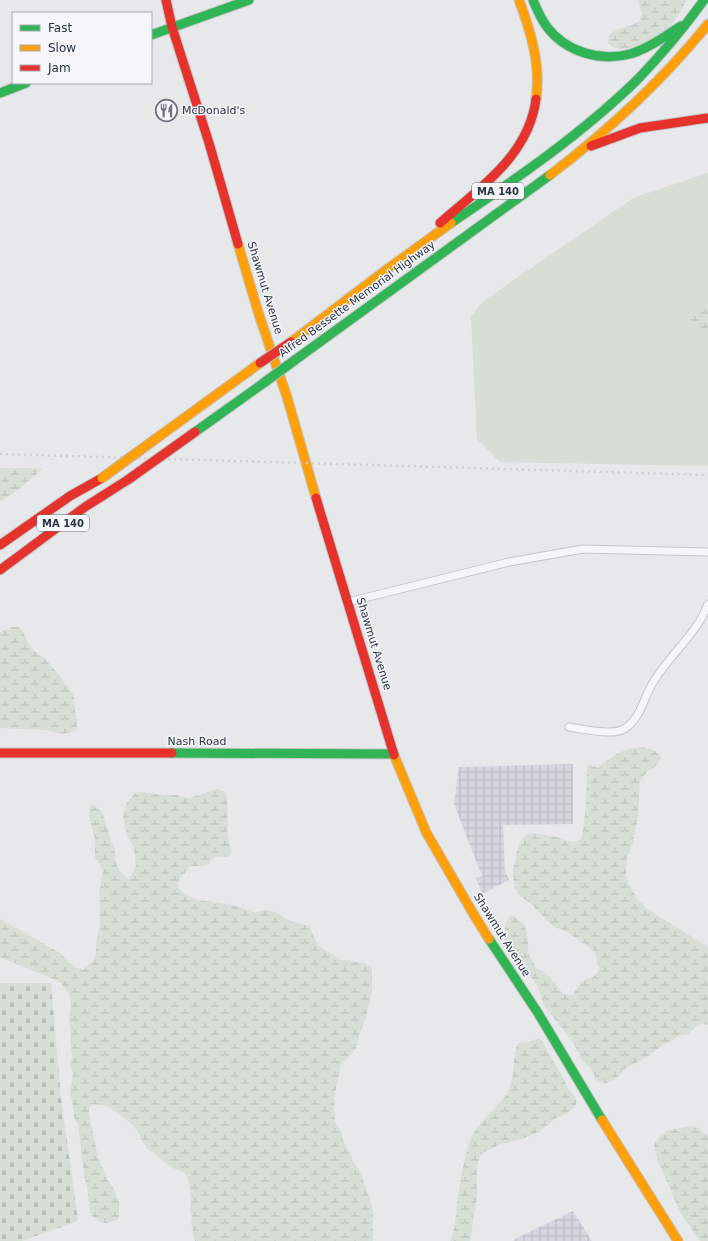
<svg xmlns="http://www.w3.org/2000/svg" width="708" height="1241" font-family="'DejaVu Sans',sans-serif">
<defs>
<pattern id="industrial-grid" width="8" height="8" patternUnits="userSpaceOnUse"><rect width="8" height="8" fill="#d4d7dd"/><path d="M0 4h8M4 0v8" fill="none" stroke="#b6b9bf"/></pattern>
<pattern id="wetland-marsh" width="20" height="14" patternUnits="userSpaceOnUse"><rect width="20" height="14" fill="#d6ded6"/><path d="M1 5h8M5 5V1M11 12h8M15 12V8" fill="none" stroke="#b8bfb9"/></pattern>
<pattern id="cemetery-stones" width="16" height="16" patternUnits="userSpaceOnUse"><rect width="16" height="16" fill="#d6ded6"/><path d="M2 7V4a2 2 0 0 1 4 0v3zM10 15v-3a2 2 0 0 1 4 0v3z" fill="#b8bfb9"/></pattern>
</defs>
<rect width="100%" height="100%" fill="#e6e8ea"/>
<path fill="url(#industrial-grid)" d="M 573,764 L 573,824 L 503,825 L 505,870 L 509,880 L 482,894 L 476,878 L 482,876 L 454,804 L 459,767 Z
M 573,1211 L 592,1241 L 513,1241 L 517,1238 Z"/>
<path fill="#d6ded6" d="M 708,173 L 708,466 L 500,462 L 477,439 L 471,317 L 482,302 L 633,198 Z"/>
<path fill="url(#wetland-marsh)" d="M 638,0 L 686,0 C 683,6 680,14 676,19 C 666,32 633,54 616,48 C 613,48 611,45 608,43 C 607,26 632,29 640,20 C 640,20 642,15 642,14 Z
M 708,308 L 708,330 C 698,328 687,329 681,319 L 688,313 Z
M 0,468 L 40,468 L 42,469 L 18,490 L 0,502 Z
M 11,627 L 19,627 L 23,631 C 29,651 42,654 54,669 C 61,677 66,686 73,694 C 75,700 74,706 75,712 C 77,718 77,723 77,729 C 68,734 59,736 49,730 L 0,728 L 0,632 Z
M 642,747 C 651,749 657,750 661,758 L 657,765 L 647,772 L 640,781 L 638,816 L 633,842 L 627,858 L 626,877 L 628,883 L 638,900 L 643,904 L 647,909 L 708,947 L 708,1025 L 700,1023 L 688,1034 L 680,1035 L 669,1042 L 665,1043 L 647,1057 L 624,1069 L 618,1077 L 613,1080 L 607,1083 L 600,1082 L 596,1079 L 591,1068 L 581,1059 L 575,1046 L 565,1032 L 544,1006 L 538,987 L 505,940 L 504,936 L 506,922 L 510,916 L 514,916 L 524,924 L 528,938 L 528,949 L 530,957 L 537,969 L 544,972 L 550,977 L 563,994 L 572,995 C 576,991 580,983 584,980 C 589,977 586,980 591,978 C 595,977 597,972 599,969 L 595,952 L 566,931 L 554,927 L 531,904 L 518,894 L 515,889 L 513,876 L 513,868 L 516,862 L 516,855 L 519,844 L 523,838 L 529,833 C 536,834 544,834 552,836 C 562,837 573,847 582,838 L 586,806 L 587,766 L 590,765 L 598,768 C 613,755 622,749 642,747 Z
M 217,789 L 224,791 L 227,795 L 228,826 L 227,833 L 231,850 L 230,856 L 226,857 L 215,856 L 209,864 L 205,866 L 191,866 L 179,879 L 178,888 L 186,895 L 198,900 L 228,904 L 255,912 L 269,910 L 277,913 L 290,921 L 309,926 L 318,945 L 339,959 L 364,963 L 371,967 L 372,969 L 372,990 L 366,1018 L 360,1032 L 356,1048 L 341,1065 L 335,1093 L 334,1109 L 335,1122 L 341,1132 L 344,1143 L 351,1155 L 352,1160 L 359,1170 L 370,1199 L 373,1213 L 373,1241 L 195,1241 L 191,1223 L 192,1217 L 190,1211 L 191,1199 L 188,1178 L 186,1174 L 171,1167 L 147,1148 L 142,1141 L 139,1133 L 133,1125 L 115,1111 L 107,1106 L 92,1104 L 89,1108 L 89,1114 L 98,1158 L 107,1179 L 112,1186 L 119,1202 L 119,1218 L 117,1220 L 106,1223 L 101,1222 L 92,1216 L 90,1211 L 87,1186 L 84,1175 L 79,1132 L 78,1124 L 75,1121 L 72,1099 L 70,1094 L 73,1073 L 71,1066 L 72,1058 L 71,1044 L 70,1042 L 71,1034 L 69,1018 L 71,1005 L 69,994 L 60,982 L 0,957 L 0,919 L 60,953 L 70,963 L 77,968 L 84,969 L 94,961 L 96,955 L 96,945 L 100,923 L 99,892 L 103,871 L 100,864 L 95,858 L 95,840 L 89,815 L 90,807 L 91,805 L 96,807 L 102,812 L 115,852 L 117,866 L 121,873 L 128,878 L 132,875 L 136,866 L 134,848 L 127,835 L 123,816 L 126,804 L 135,793 L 142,792 L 162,795 L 176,795 L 189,798 Z
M 540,1038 L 564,1079 L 567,1087 L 576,1098 L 576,1105 L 566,1114 L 555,1119 L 540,1131 L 528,1137 L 499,1145 L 484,1152 L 480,1155 L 477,1166 L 477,1195 L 470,1241 L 450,1241 C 456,1229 456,1210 458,1196 C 460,1179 464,1160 469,1143 C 478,1118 502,1108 510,1087 C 514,1074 513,1059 517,1045 L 521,1042 L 528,1042 Z
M 693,1126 L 700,1129 L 708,1137 L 708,1241 L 700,1241 L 679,1210 L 656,1156 L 654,1145 L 658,1138 L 669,1130 Z"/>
<path fill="url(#cemetery-stones)" d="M 0,983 L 51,983 L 61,1098 L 78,1221 L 22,1241 L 0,1241 Z"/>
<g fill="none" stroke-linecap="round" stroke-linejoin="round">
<defs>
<path id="street" d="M 348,602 L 509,562 L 583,549 L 708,552
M 569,727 C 583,729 612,736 624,729 C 642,718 643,697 654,681 C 670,654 697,634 708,604"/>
<path id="fast" d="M 533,0 C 537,10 541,19 547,27 C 566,52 600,62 630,54 C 648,49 665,36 681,26
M 151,35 L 249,0
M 0,93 L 26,83
M 451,223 C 516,179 582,134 638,79 C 662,54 684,28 704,0
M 295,360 L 550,175
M 195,432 L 265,382
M 172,753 L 394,754
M 489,939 L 538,1013 L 602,1120"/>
<path id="slow" d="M 519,0 C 531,32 541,65 536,99
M 550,175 C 609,130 662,81 708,24
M 238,244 L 259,315 L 287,397 L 316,498
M 291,342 L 386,270 L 451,223
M 161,435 L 260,363
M 394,755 L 426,832 L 474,915 L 489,939
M 602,1120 L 678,1241"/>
<path id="jam" d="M 166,0 L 172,27 L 209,143 L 238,244
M 591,146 L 640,128 L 708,118
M 440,223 C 480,188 529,155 536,99
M 316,498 L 394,755
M 0,545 L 70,496 L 102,478
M 0,570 L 85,507 L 129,479
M 0,753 L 172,753"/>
</defs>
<use href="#street" stroke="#c4c6c8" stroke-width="9"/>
<use href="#fast" stroke="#c4c6c8" stroke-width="11"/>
<use href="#slow" stroke="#c4c6c8" stroke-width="11"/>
<use href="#jam" stroke="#c4c6c8" stroke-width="11"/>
<use href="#street" stroke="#f5f6f7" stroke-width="7"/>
<use href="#fast" stroke="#30b455" stroke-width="9"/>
<use href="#slow" stroke="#ff9f0a" stroke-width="9"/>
<use href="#jam" stroke="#e5322d" stroke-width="9"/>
<path stroke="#cecfd2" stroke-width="2.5" stroke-dasharray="2 4" stroke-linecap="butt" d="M 0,454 L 708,475"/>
<defs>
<path id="fast-bridge" d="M 265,382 L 295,360"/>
<path id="slow-bridge" d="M 102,478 L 161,435"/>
<path id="jam-bridge" d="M 260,363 L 291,342
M 129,479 L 195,432"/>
</defs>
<use href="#fast-bridge" stroke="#b8bbbf" stroke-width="11" stroke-linecap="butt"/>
<use href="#slow-bridge" stroke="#b8bbbf" stroke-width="11" stroke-linecap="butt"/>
<use href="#jam-bridge" stroke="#b8bbbf" stroke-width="11" stroke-linecap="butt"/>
<use href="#fast-bridge" stroke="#30b455" stroke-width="9"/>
<use href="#slow-bridge" stroke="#ff9f0a" stroke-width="9"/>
<use href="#jam-bridge" stroke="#e5322d" stroke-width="9"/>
</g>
<defs>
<symbol id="restaurant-ring" viewBox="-11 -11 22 22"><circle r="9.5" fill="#f4f6f9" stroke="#6c737f" stroke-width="1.5"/><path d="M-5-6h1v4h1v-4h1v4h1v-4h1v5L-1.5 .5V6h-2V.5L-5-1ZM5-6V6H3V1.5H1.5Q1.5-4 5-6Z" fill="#6c737f"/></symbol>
</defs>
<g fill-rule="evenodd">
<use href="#restaurant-ring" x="154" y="98" width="25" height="25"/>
</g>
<g text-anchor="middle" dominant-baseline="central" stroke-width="3" stroke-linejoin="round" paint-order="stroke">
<g fill="#f4f6f9" stroke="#676e7b" stroke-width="1">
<rect x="472" y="183" width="52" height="16" rx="3"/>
<rect x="37" y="515" width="52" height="16" rx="3"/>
</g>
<g font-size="10" font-weight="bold" fill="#2b3445">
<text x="498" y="191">MA 140</text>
<text x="63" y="523">MA 140</text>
</g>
<g font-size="11" fill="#2b3445" stroke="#f4f6f9" text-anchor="start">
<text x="182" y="110">McDonald's</text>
</g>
<g font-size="11" fill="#2b3445" stroke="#f4f6f9">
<text transform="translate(265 288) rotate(73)">Shawmut Avenue</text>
<text transform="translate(357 299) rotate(-36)">Alfred Bessette Memorial Highway</text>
<text transform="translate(374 644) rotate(73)">Shawmut Avenue</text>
<text x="197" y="741">Nash Road</text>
<text transform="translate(502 935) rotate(58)">Shawmut Avenue</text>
</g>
</g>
<rect x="12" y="12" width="140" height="72" fill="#f4f6f9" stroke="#a4a8b1"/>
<rect x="20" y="25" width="20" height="6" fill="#30b455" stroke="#a4a8b1"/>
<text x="48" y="32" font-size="12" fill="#2b3445">Fast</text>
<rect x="20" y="45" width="20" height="6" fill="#ff9f0a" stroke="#a4a8b1"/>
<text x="48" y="52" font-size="12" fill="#2b3445">Slow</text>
<rect x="20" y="65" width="20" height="6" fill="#e5322d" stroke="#a4a8b1"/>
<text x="48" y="72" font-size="12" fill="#2b3445">Jam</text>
</svg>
